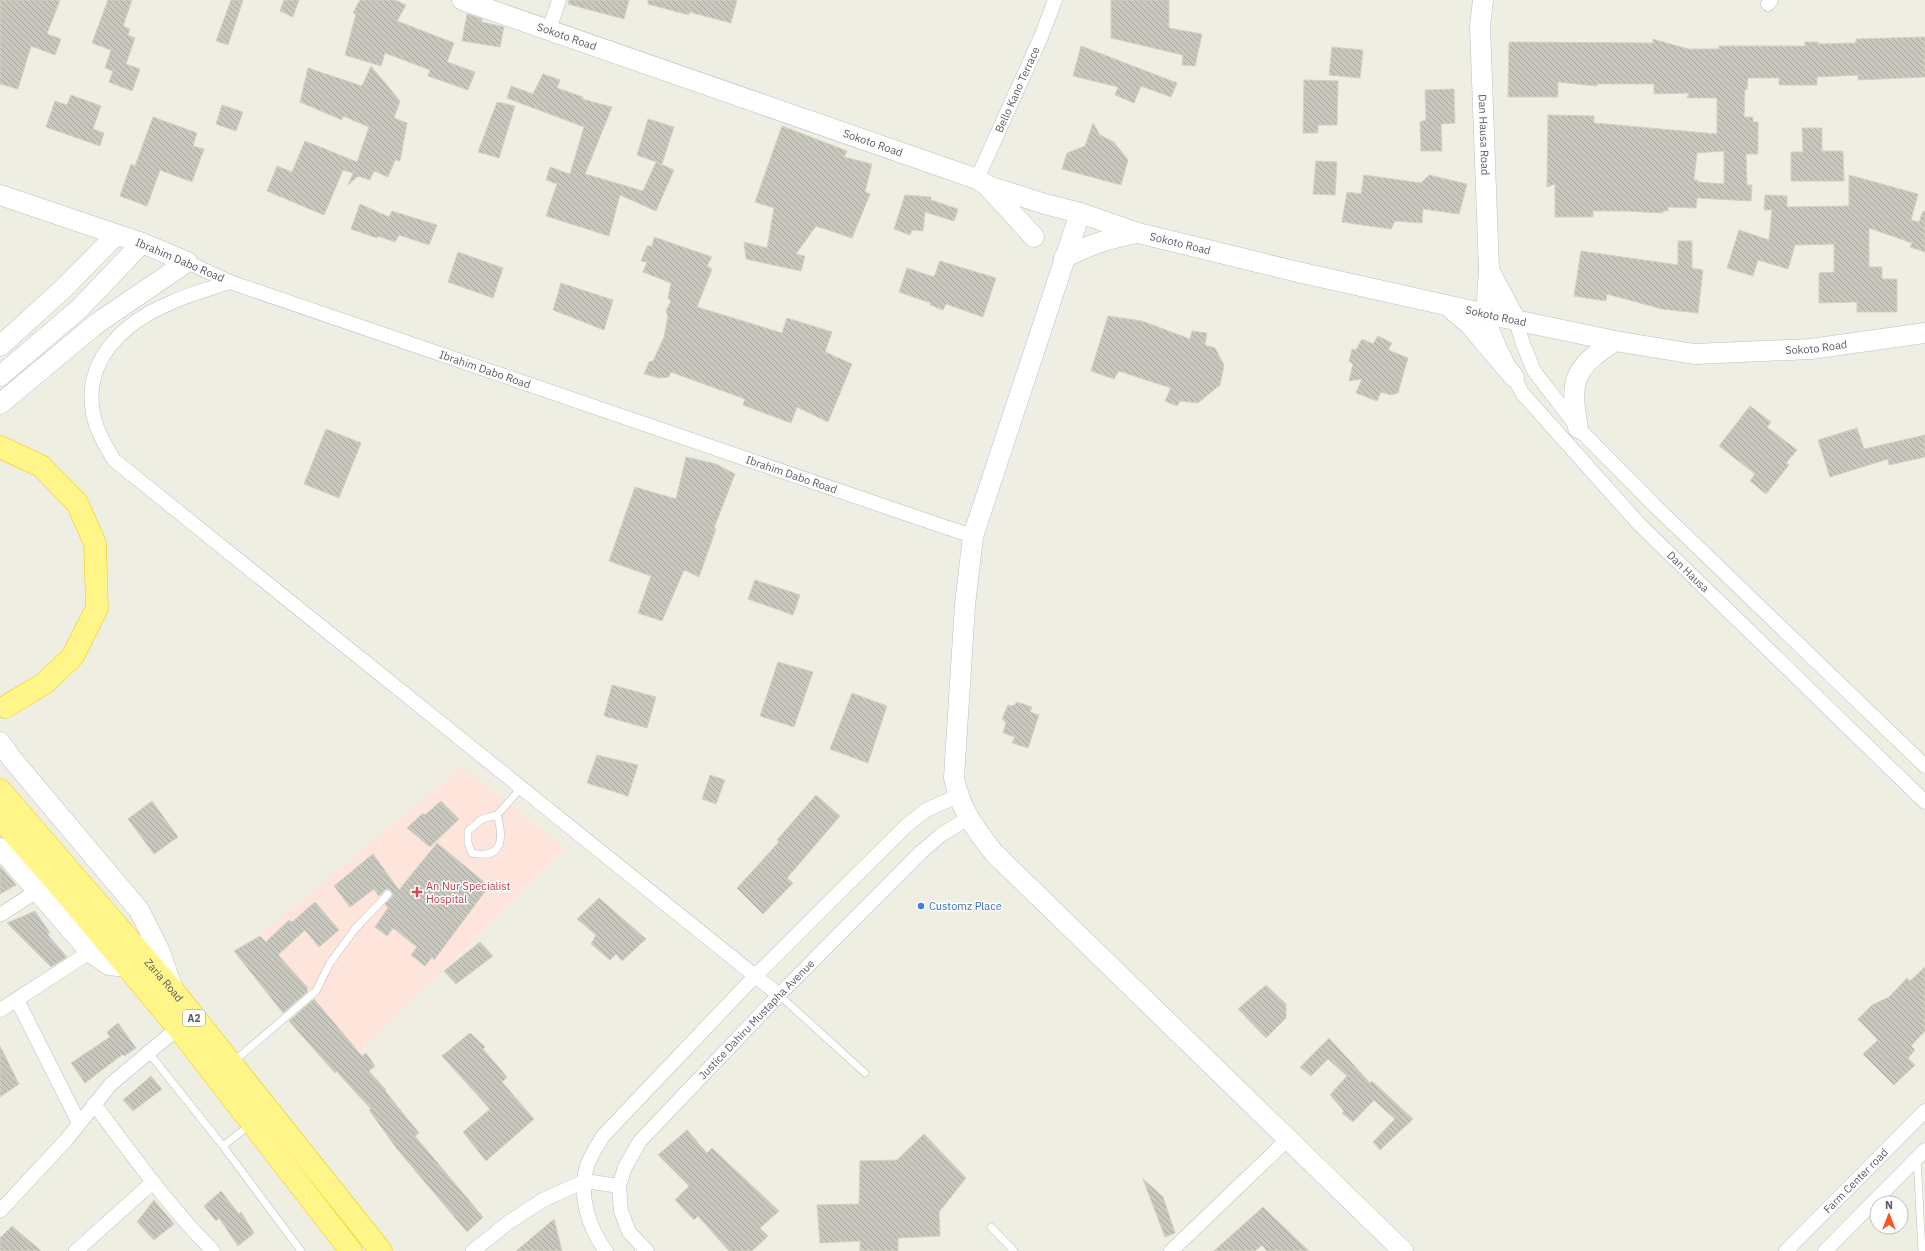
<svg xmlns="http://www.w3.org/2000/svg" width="1925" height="1251" font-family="'IBM Plex Sans',sans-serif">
<defs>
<pattern id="building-back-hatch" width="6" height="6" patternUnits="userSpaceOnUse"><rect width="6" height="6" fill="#c9c8bf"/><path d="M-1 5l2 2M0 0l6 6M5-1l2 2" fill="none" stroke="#a6a69f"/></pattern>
</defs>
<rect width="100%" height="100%" fill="#eeeee2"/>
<path fill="#fde5dc" d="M 462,766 L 566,849 L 351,1061 L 254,940 Z"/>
<path fill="url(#building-back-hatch)" stroke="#d3d1c0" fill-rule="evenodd" d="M 0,0 L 60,0 L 47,34 L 61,39 L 55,55 L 31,46 L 18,89 L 0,84 Z
M 108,0 L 132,0 L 123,26 L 130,29 L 128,35 L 135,38 L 126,64 L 140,69 L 132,91 L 109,82 L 113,71 L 105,68 L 111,50 L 92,43 Z
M 231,0 L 243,0 L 228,45 L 216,41 Z
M 284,0 L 299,0 L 293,17 L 280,11 Z
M 360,0 L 395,0 L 406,5 L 397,21 L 454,43 L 447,62 L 475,72 L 468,90 L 428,76 L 430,70 L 385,53 L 381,66 L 345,55 L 356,14 L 353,13 Z
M 569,0 L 629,0 L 624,19 L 568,4 Z
M 648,0 L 737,0 L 731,23 L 689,12 L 689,15 L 648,4 Z
M 1111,0 L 1169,0 L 1169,28 L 1202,34 L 1195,66 L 1182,65 L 1183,55 L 1111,38 Z
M 467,14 L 482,19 L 482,22 L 504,27 L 500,47 L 462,41 Z
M 1925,37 L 1925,77 L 1858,80 L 1858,75 L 1817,77 L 1817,85 L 1779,85 L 1779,78 L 1748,78 L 1747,90 L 1745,89 L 1744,117 L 1753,117 L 1753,122 L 1758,122 L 1758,154 L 1746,154 L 1747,185 L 1752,185 L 1751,201 L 1697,198 L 1696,208 L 1668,207 L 1668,211 L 1663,211 L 1663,213 L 1625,211 L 1593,211 L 1593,217 L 1555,217 L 1555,184 L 1547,187 L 1548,115 L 1594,116 L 1594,123 L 1717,134 L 1717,98 L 1687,98 L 1689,93 L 1654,94 L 1654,84 L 1597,84 L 1597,86 L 1558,82 L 1558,97 L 1508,97 L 1509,42 L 1653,43 L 1653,39 L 1688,49 L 1719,49 L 1719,46 L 1805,46 L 1805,42 L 1818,42 L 1818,44 L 1856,43 L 1856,39 ZM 1724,151 L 1724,184 L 1698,182 L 1698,180 L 1694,180 L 1697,153 Z
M 1081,46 L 1177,83 L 1171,97 L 1141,86 L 1134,103 L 1115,95 L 1118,87 L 1073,76 Z
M 1332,47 L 1363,50 L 1360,78 L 1329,75 Z
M 371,66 L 400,101 L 394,118 L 407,123 L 400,161 L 395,160 L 388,177 L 374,171 L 370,180 L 358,176 L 348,185 L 353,173 L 343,170 L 324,215 L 267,191 L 277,166 L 292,172 L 305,141 L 357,162 L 369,127 L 343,116 L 342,120 L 300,102 L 308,68 L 362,86 Z
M 543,74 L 560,80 L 557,88 L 583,97 L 582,99 L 612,107 L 585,174 L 643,191 L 656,162 L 674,170 L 656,211 L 620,195 L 609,236 L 546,216 L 557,184 L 546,180 L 550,167 L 570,174 L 584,127 L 507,98 L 511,86 L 533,94 Z
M 1304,80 L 1338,81 L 1337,125 L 1318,125 L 1318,133 L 1303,133 Z
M 1454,89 L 1455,123 L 1441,124 L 1442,151 L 1421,151 L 1420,122 L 1426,120 L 1425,90 Z
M 71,95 L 101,106 L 93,129 L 104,133 L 100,146 L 46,127 L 55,101 L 67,105 Z
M 497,102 L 515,106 L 499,158 L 478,152 Z
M 222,105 L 243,112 L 236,131 L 216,124 Z
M 153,117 L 197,133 L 193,146 L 204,149 L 192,182 L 160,170 L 147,206 L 120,196 L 131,164 L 135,166 Z
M 648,119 L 674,127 L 662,164 L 637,155 Z
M 1093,123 L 1100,135 L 1114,142 L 1128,160 L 1121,185 L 1062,169 L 1067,153 L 1085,146 Z
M 782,126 L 847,151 L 844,157 L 872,164 L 865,192 L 870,194 L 852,238 L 816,226 L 796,254 L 805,256 L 801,271 L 746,259 L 744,242 L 767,248 L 774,208 L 755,202 Z
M 1802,128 L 1822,128 L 1822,151 L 1843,151 L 1844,181 L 1791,181 L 1791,152 L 1803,152 Z
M 1316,161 L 1337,162 L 1335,195 L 1313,194 Z
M 1364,175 L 1421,183 L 1429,175 L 1467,184 L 1459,214 L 1423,209 L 1422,223 L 1395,221 L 1391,229 L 1342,222 L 1347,192 L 1361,194 Z
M 1849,175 L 1918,194 L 1911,220 L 1919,222 L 1923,211 L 1925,211 L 1925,252 L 1910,247 L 1912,243 L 1869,228 L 1869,267 L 1882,267 L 1882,279 L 1897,279 L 1897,312 L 1857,312 L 1857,302 L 1819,303 L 1819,273 L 1834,272 L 1834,244 L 1795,245 L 1788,269 L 1758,260 L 1753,276 L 1727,268 L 1739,230 L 1769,240 L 1772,210 L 1764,210 L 1765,195 L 1787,196 L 1787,207 L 1849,206 Z
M 905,195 L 931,197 L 931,200 L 958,209 L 954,221 L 925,212 L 923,231 L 912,230 L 910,235 L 894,229 Z
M 360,204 L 389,217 L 392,211 L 437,225 L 429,245 L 399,235 L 395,242 L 378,236 L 377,238 L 351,229 Z
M 654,237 L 712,257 L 707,266 L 712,269 L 697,307 L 782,333 L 787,318 L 832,332 L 825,352 L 852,364 L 828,422 L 797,407 L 791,423 L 743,405 L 745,399 L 671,372 L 669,377 L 660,378 L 644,374 L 649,362 L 653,361 L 664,337 L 668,316 L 666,311 L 671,301 L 668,298 L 671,283 L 643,272 L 647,262 L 641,261 L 647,246 L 652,246 Z
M 1678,241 L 1692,241 L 1692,268 L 1703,270 L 1698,313 L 1662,309 L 1607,294 L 1606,301 L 1574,296 L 1581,251 L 1678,265 Z
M 458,252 L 503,268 L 493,298 L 448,282 Z
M 940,261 L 996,278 L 983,317 L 946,304 L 943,310 L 930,305 L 931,303 L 899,292 L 907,268 L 934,277 Z
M 561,283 L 613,300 L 604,330 L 553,310 Z
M 1108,316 L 1142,321 L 1190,339 L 1192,331 L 1207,333 L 1205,345 L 1215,348 L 1224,365 L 1220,385 L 1198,403 L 1180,401 L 1177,406 L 1165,401 L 1171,388 L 1119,371 L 1114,379 L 1091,371 Z
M 1378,336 L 1392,343 L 1388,350 L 1408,358 L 1398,393 L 1391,395 L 1381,392 L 1377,401 L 1356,393 L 1362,379 L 1349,381 L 1353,364 L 1349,361 L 1352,349 L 1356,350 L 1362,339 L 1373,344 Z
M 1750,406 L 1771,422 L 1767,427 L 1797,450 L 1786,463 L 1789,465 L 1766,494 L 1750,481 L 1755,474 L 1719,446 Z
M 1857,428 L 1864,449 L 1925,435 L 1925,457 L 1889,465 L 1888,459 L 1830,477 L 1818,440 Z
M 326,429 L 361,443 L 339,498 L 304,484 Z
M 686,457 L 716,464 L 735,474 L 714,528 L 716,529 L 699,577 L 684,570 L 662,621 L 638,613 L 651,576 L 609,561 L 635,487 L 676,499 Z
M 755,580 L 800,595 L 793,615 L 748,599 Z
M 778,662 L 813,672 L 794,727 L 760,716 Z
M 612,685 L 656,697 L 647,728 L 604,716 Z
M 852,693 L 887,706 L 868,763 L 830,749 Z
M 1017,702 L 1032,707 L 1030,712 L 1039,715 L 1028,748 L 1012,743 L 1015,737 L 1003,733 L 1006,723 L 1002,719 L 1008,705 L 1013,706 Z
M 597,755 L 638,765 L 628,796 L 587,783 Z
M 710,775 L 725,780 L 716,804 L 702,799 Z
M 816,795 L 840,816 L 787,878 L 793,883 L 763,914 L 737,888 L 779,842 L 777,840 Z
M 152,801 L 178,837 L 154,854 L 128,819 Z
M 441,801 L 459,819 L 430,847 L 407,828 L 423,813 L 425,815 Z
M 437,843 L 489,886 L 434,960 L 432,957 L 425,966 L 411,955 L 417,947 L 393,928 L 387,936 L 375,927 L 388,908 L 385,904 L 393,896 L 391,890 L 386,889 L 379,896 L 374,889 L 350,907 L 334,886 L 373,854 L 399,890 Z
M 0,866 L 16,885 L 0,894 Z
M 599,898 L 646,939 L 622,961 L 616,954 L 610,960 L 591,944 L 596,935 L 577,919 Z
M 315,902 L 339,930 L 319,947 L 305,930 L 278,955 L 308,988 L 306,989 L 308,991 L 283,1013 L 234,951 L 260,936 L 266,942 L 289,920 L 292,922 Z
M 35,911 L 50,933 L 47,934 L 67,957 L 51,967 L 7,923 Z
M 480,942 L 493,956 L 456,984 L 444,971 Z
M 1925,967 L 1925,1031 L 1911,1046 L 1915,1050 L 1908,1058 L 1915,1065 L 1894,1085 L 1863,1054 L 1878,1040 L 1858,1019 L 1872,1005 L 1889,997 L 1907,978 L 1910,981 Z
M 1266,985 L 1286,1004 L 1286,1018 L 1266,1038 L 1238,1009 Z
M 314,999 L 362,1056 L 366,1053 L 375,1066 L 369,1071 L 386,1090 L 385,1091 L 419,1133 L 415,1136 L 483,1217 L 467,1232 L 397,1149 L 369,1110 L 371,1109 L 336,1071 L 335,1073 L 289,1021 Z
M 118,1023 L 136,1048 L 124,1056 L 123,1054 L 85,1083 L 71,1063 L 110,1037 L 107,1032 Z
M 470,1033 L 485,1047 L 483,1049 L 507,1077 L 502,1082 L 534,1119 L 486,1161 L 463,1132 L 490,1109 L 442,1056 Z
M 1329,1038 L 1370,1083 L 1372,1081 L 1413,1119 L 1380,1150 L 1373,1142 L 1395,1119 L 1374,1100 L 1353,1122 L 1342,1113 L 1344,1111 L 1330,1095 L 1347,1076 L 1328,1059 L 1311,1076 L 1300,1067 Z
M 0,1046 L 19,1084 L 0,1097 Z
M 151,1076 L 162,1089 L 133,1111 L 123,1100 Z
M 687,1130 L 707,1153 L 712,1148 L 779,1211 L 760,1228 L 768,1236 L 752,1251 L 729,1251 L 698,1216 L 694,1220 L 675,1200 L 689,1186 L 658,1155 Z
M 924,1134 L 966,1178 L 939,1212 L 940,1236 L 898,1238 L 898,1251 L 860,1251 L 860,1241 L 820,1243 L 817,1205 L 859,1204 L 860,1161 L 897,1160 Z
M 1143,1179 L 1163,1197 L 1175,1233 L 1165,1237 Z
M 221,1191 L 239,1214 L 241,1212 L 254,1233 L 238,1246 L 219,1218 L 216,1221 L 204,1206 Z
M 154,1200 L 174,1224 L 154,1240 L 137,1222 Z
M 1263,1207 L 1309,1251 L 1267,1251 L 1262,1245 L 1255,1251 L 1214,1251 Z
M 554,1219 L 562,1251 L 516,1251 Z
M 12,1226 L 41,1251 L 0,1251 L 0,1238 Z"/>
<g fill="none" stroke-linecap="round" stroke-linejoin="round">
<defs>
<path id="lane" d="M 497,815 C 504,838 503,860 472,853 L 468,843 L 468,831 L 482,819 L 497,815 L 522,787
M 779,995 L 865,1073
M 149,1053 L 223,1146 L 301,1251
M 233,1062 L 316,991 L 330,963 L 355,929 L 388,894
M 223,1146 L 251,1124
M 1917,1158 L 1922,1251
M 991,1227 L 1014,1251"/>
<g id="street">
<path d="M 1768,4 L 1771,0"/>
<path d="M 549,30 L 559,0"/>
<path id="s1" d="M 977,179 L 1041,37 L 1055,0"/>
<path id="s2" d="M 187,262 L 230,282 L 945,527 L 973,536"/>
<path d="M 230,282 C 210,289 189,294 170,303 C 125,322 83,359 93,413 C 96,430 105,445 114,460 L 779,995"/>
<path id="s3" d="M 1486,314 L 1499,346 L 1522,393 L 1639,524 L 1925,802"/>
<path d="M 1516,321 L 1523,344 L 1534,371 L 1578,428 L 1654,505 L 1925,766"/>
<path d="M 0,915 L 37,891"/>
<path d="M 17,1000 L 79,1123"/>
<path d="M 0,1010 L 90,952"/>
<path d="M 94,1104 C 132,1154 168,1206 213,1251"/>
<path d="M 0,1211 L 67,1139 L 111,1084 L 178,1028"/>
<path d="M 76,1251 L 153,1182"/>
<path d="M 473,1251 L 509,1222 L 543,1200 L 585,1181 L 619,1186"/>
<path d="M 606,1251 C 589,1229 578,1194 587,1166 C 590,1156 598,1145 603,1136 L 756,975 L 906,826 L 926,810 L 958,796"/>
<path id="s4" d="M 647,1251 L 629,1232 L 621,1211 L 619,1186 L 625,1167 L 640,1141 L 779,995 L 921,852 L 941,835 L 968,818"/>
<path d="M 1171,1251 L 1288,1139"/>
<path id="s5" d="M 1786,1251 L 1925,1111"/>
<path d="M 1825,1251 L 1925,1150"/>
</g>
<g id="secondary">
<path id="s6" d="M 462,0 L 977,179 L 988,186 L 1045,204 L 1080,213 L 1138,233 L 1298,272 L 1486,314 L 1615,341 L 1694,354 L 1811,349 L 1925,333"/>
<path id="s7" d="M 1483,0 L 1480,26 L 1489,270 L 1486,314"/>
<path d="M 989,188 L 1034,237"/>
<path d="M 0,195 L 142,243 L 187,262"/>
<path d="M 1080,213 L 973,536 L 965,605 L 954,778 C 961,811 974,827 994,853 L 1403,1251"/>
<path d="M 1064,258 C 1090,244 1108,239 1137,233"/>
<path d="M 1489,270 L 1516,321"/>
<path d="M 1449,307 L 1470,325 L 1514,377"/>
<path d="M 0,346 L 64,288 L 116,235"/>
<path d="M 0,376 L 79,309 L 142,243"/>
<path d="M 0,404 L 96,324 L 187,262"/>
<path d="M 1578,428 C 1569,379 1574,368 1615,341"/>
<path d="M 0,742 L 12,759 L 139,910 L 159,950 L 173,989"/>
<path d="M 0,848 L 90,952 L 109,965 L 127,967"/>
</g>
<g id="highway">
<path d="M 0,447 L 41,466 L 77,503 L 95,543 L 97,608 L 73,656 L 45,683 L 5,707"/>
<path id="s8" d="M 0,790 L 176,994 L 381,1251"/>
<path d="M 0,818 L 63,890 L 178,1028 L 351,1251"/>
</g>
</defs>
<use href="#lane" stroke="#bcbec4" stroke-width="8"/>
<use href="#street" stroke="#bcbec4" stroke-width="15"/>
<use href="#secondary" stroke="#bdbfc7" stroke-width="21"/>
<use href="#highway" stroke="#f0cd00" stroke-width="23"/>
<use href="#lane" stroke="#fff" stroke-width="7"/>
<use href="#street" stroke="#fff" stroke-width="14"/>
<use href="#secondary" stroke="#fff" stroke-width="20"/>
<use href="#highway" stroke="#fff588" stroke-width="22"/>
</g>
<path fill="#e0444e" stroke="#fff" stroke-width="1.5" d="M415 886h4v4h4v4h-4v4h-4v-4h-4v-4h4z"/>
<circle fill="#3f7fe0" stroke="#fff" stroke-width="1.5" cx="921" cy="906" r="4"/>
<g text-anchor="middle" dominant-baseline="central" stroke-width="3" stroke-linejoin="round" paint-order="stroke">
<rect fill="#fff" stroke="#8c8e92" stroke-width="1" x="183" y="1010" width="22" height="16" rx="3"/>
<g font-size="10" font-weight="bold" fill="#5a5d64">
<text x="194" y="1018">A2</text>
</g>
<g font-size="11" fill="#5a5d64" stroke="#fff">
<text stroke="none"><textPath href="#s6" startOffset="111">Sokoto Road</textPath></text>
<text stroke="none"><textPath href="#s1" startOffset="98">Bello Kano Terrace</textPath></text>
<text stroke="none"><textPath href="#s7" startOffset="135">Dan Hausa Road</textPath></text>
<text stroke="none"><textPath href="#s6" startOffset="435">Sokoto Road</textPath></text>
<text stroke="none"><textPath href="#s6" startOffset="759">Sokoto Road</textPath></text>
<text transform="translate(180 260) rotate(23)">Ibrahim Dabo Road</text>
<text stroke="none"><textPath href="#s6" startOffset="1083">Sokoto Road</textPath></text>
<text stroke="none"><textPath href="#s6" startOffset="1407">Sokoto Road</textPath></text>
<text stroke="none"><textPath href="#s2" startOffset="317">Ibrahim Dabo Road</textPath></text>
<text stroke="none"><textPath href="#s2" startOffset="641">Ibrahim Dabo Road</textPath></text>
<text stroke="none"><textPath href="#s3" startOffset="331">Dan Hausa</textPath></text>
<text stroke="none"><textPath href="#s8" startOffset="251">Zaria Road</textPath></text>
<text stroke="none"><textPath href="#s4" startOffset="292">Justice Dahiru Mustapha Avenue</textPath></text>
<text stroke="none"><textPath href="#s5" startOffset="99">Farm Center road</textPath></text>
</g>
<g font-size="11" fill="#be3a42" stroke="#fff" text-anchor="start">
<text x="426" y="886">An Nur Specialist<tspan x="426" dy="13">Hospital</tspan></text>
</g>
<g font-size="11" fill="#366cbe" stroke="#fff" text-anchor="start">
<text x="929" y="906">Customz Place</text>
</g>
</g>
<g transform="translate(1889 1215)"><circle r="19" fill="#ffffff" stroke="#bdbec1"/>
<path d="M0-3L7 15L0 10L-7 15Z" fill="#f65420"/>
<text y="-6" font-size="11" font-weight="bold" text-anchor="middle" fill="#5a5d64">N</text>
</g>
</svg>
